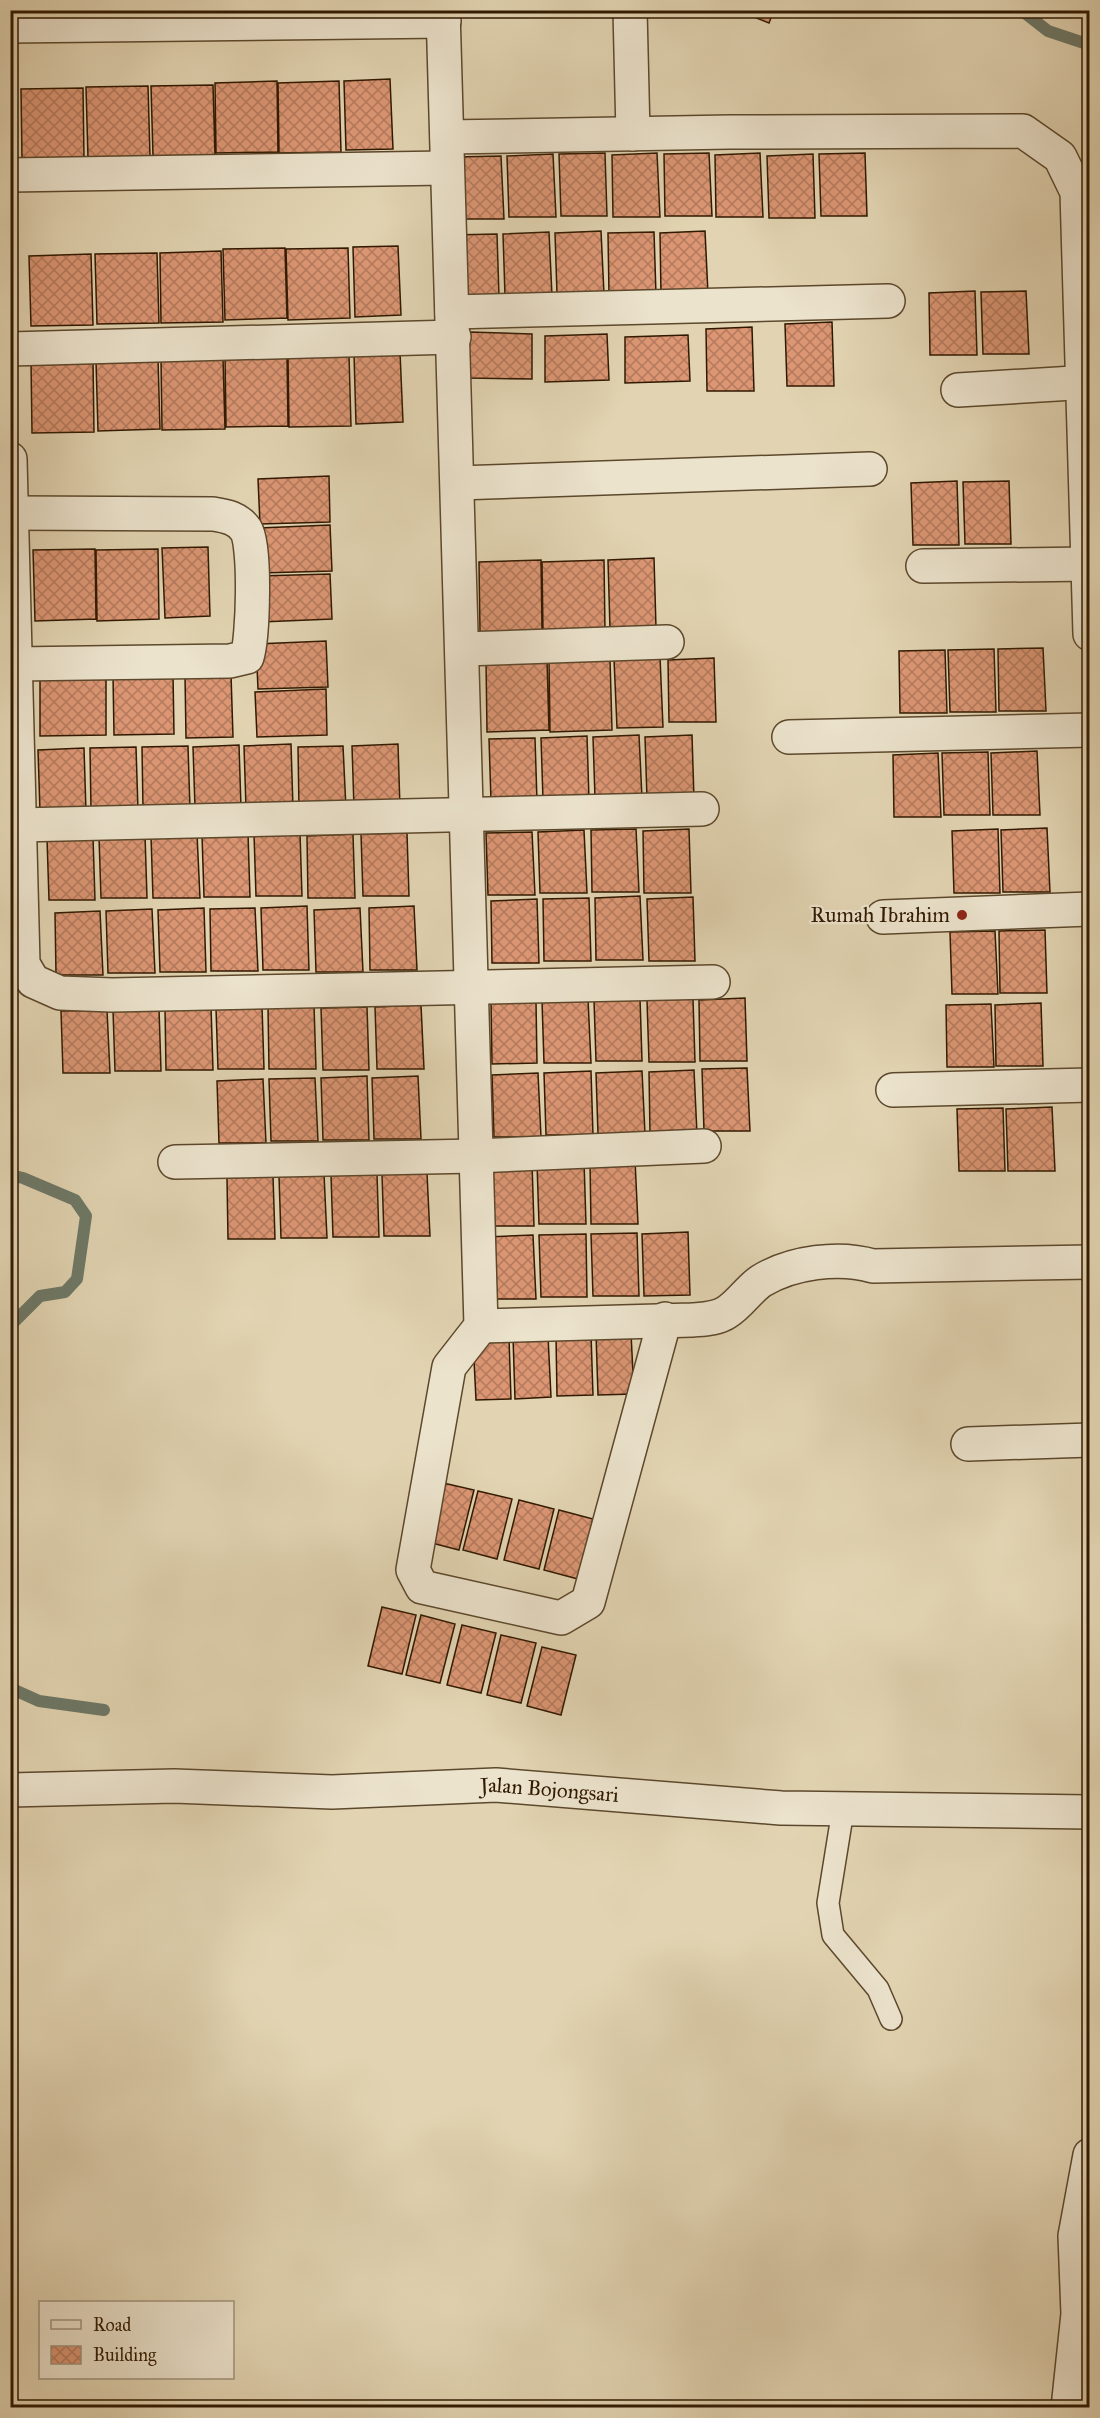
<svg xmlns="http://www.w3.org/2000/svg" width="1100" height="2418" font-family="'IM FELL Great Primer',serif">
<defs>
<pattern id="building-cross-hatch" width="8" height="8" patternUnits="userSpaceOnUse" patternTransform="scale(1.5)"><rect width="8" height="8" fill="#dc9674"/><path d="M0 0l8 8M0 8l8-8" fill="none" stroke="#b37a5d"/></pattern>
</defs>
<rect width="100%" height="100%" fill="#e2d4b2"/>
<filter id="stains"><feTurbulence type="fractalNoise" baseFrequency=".00333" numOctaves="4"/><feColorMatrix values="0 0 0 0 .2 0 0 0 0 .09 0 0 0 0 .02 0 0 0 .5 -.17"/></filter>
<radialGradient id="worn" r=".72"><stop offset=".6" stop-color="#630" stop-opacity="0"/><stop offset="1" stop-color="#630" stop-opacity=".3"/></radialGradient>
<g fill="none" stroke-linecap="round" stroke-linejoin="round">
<path stroke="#6d7867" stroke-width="12" d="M 1021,10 L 1048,31 L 1090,45
M 10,1175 L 23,1178 L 75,1200 L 86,1216 L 77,1279 L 65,1292 L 40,1296 L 10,1326
M 10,1688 L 39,1701 L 104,1710"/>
</g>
<path fill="url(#building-cross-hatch)" stroke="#301900" stroke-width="1.5" d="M 736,10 L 774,10 L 769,23 Z
M 390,79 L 393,149 L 346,150 L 344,81 Z
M 277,81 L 278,152 L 216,153 L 215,83 Z
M 339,81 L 341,152 L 279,153 L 278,83 Z
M 213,85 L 215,155 L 153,156 L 151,86 Z
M 148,86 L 150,156 L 88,158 L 86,87 Z
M 83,88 L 84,158 L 22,159 L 21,89 Z
M 605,153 L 607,216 L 561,216 L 559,154 Z
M 657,153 L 660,217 L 613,217 L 612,155 Z
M 709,153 L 712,216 L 665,216 L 664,154 Z
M 760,153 L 763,217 L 716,217 L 715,155 Z
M 865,153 L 867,216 L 821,216 L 819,154 Z
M 553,154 L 556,217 L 509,217 L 507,156 Z
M 813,154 L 815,218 L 769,218 L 767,156 Z
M 501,156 L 504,219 L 457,219 L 455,157 Z
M 601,231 L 604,294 L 557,294 L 555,233 Z
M 705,231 L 708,294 L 661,294 L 660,233 Z
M 549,232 L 552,296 L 505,296 L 503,234 Z
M 654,232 L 656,295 L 609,295 L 608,233 Z
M 497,234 L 499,297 L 453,297 L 451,235 Z
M 398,246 L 401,315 L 355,317 L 353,247 Z
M 285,248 L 287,318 L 225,320 L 223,249 Z
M 348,248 L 350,318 L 288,320 L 286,249 Z
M 221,251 L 223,322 L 161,323 L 160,253 Z
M 157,253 L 159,323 L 97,324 L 95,254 Z
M 91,254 L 93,325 L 31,326 L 29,256 Z
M 975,291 L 977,355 L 930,355 L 929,293 Z
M 1026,291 L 1029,354 L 983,354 L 981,292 Z
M 832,322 L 834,386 L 787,386 L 785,324 Z
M 752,327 L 754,391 L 707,391 L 706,329 Z
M 470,332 L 532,334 L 532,379 L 468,378 Z
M 607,334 L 609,380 L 545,382 L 545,336 Z
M 688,335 L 690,381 L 625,383 L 625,337 Z
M 400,352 L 403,422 L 356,424 L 354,354 Z
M 287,355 L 288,426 L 226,427 L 225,356 Z
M 349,355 L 351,426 L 289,427 L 288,356 Z
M 223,358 L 225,429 L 162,430 L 161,359 Z
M 158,359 L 160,429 L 98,431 L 96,361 Z
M 93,361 L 94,432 L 32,433 L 31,362 Z
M 329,476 L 330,522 L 260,524 L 258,479 Z
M 957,481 L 959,545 L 913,545 L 911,483 Z
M 1009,481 L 1011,544 L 965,544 L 963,482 Z
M 330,525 L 332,571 L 261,573 L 259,528 Z
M 208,547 L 210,616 L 165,618 L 162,548 Z
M 95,549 L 96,619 L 35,621 L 33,550 Z
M 158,549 L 159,619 L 97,621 L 96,550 Z
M 654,558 L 656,628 L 610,629 L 608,560 Z
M 541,560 L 542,631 L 480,632 L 479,562 Z
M 604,560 L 605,631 L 543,632 L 542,562 Z
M 330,574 L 332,619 L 261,622 L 259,576 Z
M 326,641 L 328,687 L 258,689 L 256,644 Z
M 1043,648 L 1046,711 L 999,711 L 998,649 Z
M 994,649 L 996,712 L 950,712 L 948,650 Z
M 945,650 L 947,713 L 900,713 L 899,651 Z
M 660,657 L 663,727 L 617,728 L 614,659 Z
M 714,658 L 716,722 L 669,722 L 668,660 Z
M 547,659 L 549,730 L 487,732 L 486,661 Z
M 610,659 L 612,730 L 550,732 L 549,661 Z
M 173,674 L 174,734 L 114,735 L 113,675 Z
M 231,674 L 233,737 L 186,738 L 185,675 Z
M 40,677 L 106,677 L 106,735 L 40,736 Z
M 326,689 L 327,735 L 257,737 L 255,692 Z
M 639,735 L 642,798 L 595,798 L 593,737 Z
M 692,735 L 694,799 L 647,799 L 645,737 Z
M 587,736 L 589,799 L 543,800 L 541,738 Z
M 535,738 L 537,801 L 491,801 L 489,739 Z
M 291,744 L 293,808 L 246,808 L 244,746 Z
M 398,744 L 400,808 L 354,808 L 352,746 Z
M 239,745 L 241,808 L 195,808 L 193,747 Z
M 188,746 L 190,809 L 143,809 L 142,747 Z
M 343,746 L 346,809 L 299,809 L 298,747 Z
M 136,747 L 138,810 L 91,810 L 90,748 Z
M 84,748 L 86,812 L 40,812 L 38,750 Z
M 1037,751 L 1040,815 L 993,815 L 991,753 Z
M 988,752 L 990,815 L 944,815 L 942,753 Z
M 938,753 L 941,817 L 894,817 L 893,755 Z
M 1047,828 L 1050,892 L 1003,892 L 1001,830 Z
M 636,829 L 639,892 L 592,892 L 591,830 Z
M 689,829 L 691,893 L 644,893 L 643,831 Z
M 998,829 L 1000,893 L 954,893 L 952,831 Z
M 584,830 L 587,893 L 540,893 L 538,832 Z
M 532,832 L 535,895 L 488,895 L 486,833 Z
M 248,833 L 250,897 L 204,897 L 202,835 Z
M 300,833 L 302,896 L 256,896 L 254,834 Z
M 407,833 L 409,896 L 363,896 L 361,834 Z
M 197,834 L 200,898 L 153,898 L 151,836 Z
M 353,834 L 355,898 L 308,898 L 307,836 Z
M 145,835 L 147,898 L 101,898 L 99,837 Z
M 93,837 L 95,900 L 49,900 L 47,838 Z
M 640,896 L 643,960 L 596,960 L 595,898 Z
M 693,897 L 695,961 L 649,961 L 647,899 Z
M 589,898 L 591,961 L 544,961 L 543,899 Z
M 537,899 L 539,963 L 492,963 L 491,901 Z
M 307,906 L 309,970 L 263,970 L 261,908 Z
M 414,906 L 417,970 L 370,970 L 369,908 Z
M 204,908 L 206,972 L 160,972 L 158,910 Z
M 255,908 L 258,971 L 211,971 L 210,909 Z
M 360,908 L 363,972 L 316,972 L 314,910 Z
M 152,909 L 155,973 L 108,973 L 106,911 Z
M 100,911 L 103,975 L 56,975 L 55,913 Z
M 1045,930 L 1047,993 L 1000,993 L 999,931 Z
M 995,931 L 998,994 L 952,994 L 950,932 Z
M 640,998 L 642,1061 L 596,1061 L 594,1000 Z
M 745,998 L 747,1061 L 700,1061 L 699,1000 Z
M 588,999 L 591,1063 L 544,1063 L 542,1001 Z
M 693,999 L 695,1062 L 649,1062 L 647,1000 Z
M 536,1001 L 537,1063 L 492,1064 L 491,1002 Z
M 1041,1003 L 1043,1066 L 996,1066 L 995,1005 Z
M 991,1004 L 994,1067 L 947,1067 L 946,1005 Z
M 314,1005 L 316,1069 L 269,1069 L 268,1007 Z
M 421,1005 L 424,1069 L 377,1069 L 375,1007 Z
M 262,1006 L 264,1069 L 218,1069 L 216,1008 Z
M 211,1007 L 213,1070 L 166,1070 L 165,1008 Z
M 367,1007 L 369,1070 L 323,1070 L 321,1008 Z
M 159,1008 L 161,1071 L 115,1071 L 113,1010 Z
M 107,1010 L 110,1073 L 63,1073 L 61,1011 Z
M 747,1068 L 750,1131 L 704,1131 L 702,1069 Z
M 694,1070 L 697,1134 L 650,1134 L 649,1072 Z
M 591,1071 L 593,1135 L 546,1135 L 544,1073 Z
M 642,1071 L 645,1134 L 598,1134 L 596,1073 Z
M 538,1073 L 541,1137 L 494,1137 L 492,1075 Z
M 367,1076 L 369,1140 L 323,1140 L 321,1078 Z
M 418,1076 L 421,1139 L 374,1139 L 372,1078 Z
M 315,1078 L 318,1141 L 271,1141 L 269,1079 Z
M 263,1079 L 266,1143 L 219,1143 L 217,1081 Z
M 1052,1107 L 1055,1171 L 1008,1171 L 1006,1109 Z
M 1003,1108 L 1005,1171 L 959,1171 L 957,1109 Z
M 635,1160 L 638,1224 L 591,1224 L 590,1162 Z
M 584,1161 L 586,1224 L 539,1224 L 537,1163 Z
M 532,1163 L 534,1226 L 487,1226 L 486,1164 Z
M 427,1173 L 430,1236 L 384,1236 L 382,1174 Z
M 324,1174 L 327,1238 L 281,1238 L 279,1176 Z
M 377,1174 L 379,1237 L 333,1237 L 331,1175 Z
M 273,1176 L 275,1239 L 228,1239 L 227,1178 Z
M 688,1232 L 690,1295 L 644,1296 L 642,1234 Z
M 637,1233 L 639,1296 L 593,1296 L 591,1234 Z
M 586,1234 L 587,1297 L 541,1297 L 539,1235 Z
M 533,1235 L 536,1299 L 489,1299 L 487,1237 Z
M 631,1333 L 634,1394 L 598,1395 L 596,1334 Z
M 591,1334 L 593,1395 L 557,1396 L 556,1336 Z
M 548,1336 L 551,1397 L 515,1399 L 513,1337 Z
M 509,1338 L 511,1399 L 476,1400 L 473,1339 Z
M 439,1482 L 474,1490 L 459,1550 L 424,1541 Z
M 478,1491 L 512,1499 L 497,1559 L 463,1550 Z
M 519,1500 L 554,1509 L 539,1569 L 504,1560 Z
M 559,1510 L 593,1519 L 578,1579 L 544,1570 Z
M 382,1607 L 416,1615 L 402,1674 L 368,1666 Z
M 421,1615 L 455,1624 L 440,1683 L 406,1675 Z
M 462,1625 L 496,1633 L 481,1693 L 447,1685 Z
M 501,1635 L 536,1643 L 521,1703 L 487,1695 Z
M 542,1647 L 576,1655 L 561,1715 L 527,1706 Z"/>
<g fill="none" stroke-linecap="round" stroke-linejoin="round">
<defs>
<path id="service" d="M 843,1810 L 828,1903 L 833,1935 L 878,1989 L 891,2019"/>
<g id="minor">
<path d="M 443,10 L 481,1326 L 449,1367 L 413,1570 L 422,1587 L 561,1618 L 588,1602 L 665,1319"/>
<path d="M 630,10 L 633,134"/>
<path d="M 10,26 L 444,21"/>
<path d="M 447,137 L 730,132 L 1023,131 L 1060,157 L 1077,192 L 1090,634"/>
<path d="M 10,175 L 446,168"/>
<path d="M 452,312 L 888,301"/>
<path d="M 10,349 L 454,337"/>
<path d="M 958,390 L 1090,382"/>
<path d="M 10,459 L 23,964 L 33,981 L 60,993 L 112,995 L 713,982"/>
<path d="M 458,483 L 870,469"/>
<path d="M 12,513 L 213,514 C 226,516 238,518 246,530 C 256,546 253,638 247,657 L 230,661 L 15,664"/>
<path d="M 923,566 L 1090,564"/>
<path d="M 463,649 L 667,642"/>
<path d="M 789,737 L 1090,730"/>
<path d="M 19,825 L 702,809"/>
<path d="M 883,917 L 1090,909"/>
<path d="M 893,1090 L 1090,1085"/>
<path d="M 175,1162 L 475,1156 L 704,1146"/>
<path d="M 481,1326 L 692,1320 C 703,1319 717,1319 727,1312 C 740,1304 748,1290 761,1281 C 792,1262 839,1256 873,1266 L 1090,1262"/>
<path d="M 968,1444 L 1090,1440"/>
<path id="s1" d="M 10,1790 L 174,1786 L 332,1792 L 496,1785 L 781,1808 L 1090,1812"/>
<path d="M 1068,2408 L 1078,2314 L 1075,2236 L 1090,2155"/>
</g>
</defs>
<use href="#service" stroke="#5c482c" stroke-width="24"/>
<use href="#minor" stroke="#5c482c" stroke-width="36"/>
<use href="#service" stroke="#ece3cd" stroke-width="21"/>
<use href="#minor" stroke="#ece3cd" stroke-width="33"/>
</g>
<circle fill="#8f2418" stroke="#ece3cd" stroke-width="2" cx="962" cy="915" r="6"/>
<g text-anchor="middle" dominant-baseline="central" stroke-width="4.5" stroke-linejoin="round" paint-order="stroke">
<g font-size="21" fill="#301900" stroke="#ece3cd" text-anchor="end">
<text x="950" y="915">Rumah Ibrahim</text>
</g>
<g font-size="21" fill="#301900" stroke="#ece3cd">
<text stroke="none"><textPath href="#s1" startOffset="540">Jalan Bojongsari</textPath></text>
</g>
</g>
<rect width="1100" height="2418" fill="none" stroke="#e2d4b2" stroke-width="36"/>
<rect x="12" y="12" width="1076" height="2394" fill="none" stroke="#301900" stroke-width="3"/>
<rect x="18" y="18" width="1064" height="2382" fill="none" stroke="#301900" stroke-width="1.5"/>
<rect x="39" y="2301" width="195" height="78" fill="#ece3cd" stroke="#a1927b" stroke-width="1.5"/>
<rect x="51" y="2320" width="30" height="9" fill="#ece3cd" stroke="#a1927b" stroke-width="1.5"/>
<text x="93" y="2331" font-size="18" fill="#301900">Road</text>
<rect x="51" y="2346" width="30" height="18" fill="url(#building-cross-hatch)" stroke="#a1927b" stroke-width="1.5"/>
<text x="93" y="2361" font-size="18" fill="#301900">Building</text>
<rect width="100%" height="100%" filter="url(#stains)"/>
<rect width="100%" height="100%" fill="url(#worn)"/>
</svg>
